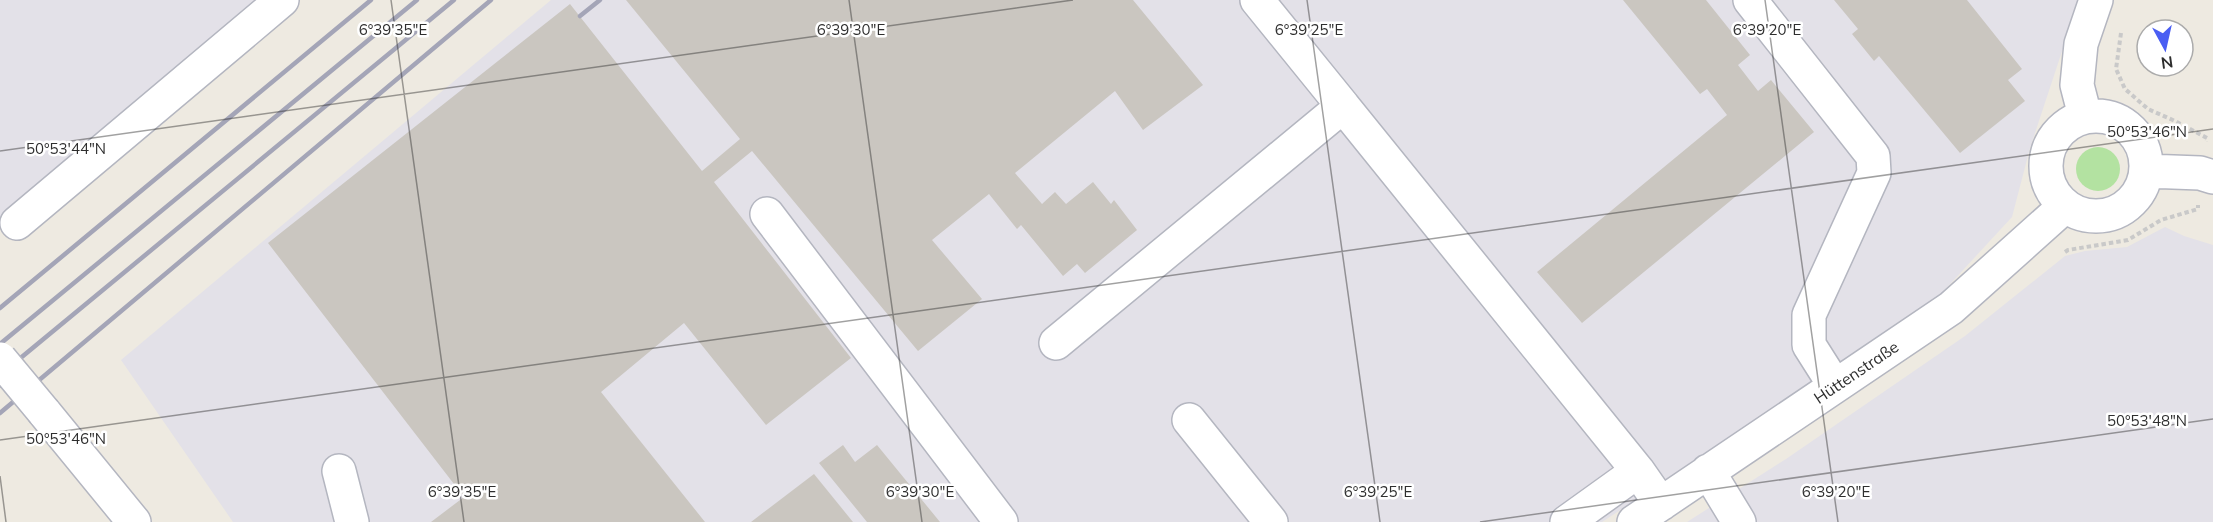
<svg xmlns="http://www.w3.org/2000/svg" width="2213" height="522" font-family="Mulish,sans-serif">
<rect width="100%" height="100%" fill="#eeeae1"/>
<path fill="#e3e1e8" d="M 0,0 L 273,0 L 3,221 L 0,217 Z
M 551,0 L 2079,0 L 2030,148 L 2012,217 L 1940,295 L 1702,457 L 1602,522 L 233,522 L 121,360 Z
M 2165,227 L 2184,236 L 2213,245 L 2213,522 L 1687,522 L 1786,459 L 1965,336 L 2065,256 L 2085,251 L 2127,247 Z"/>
<path fill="#b3e2a1" d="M2076 169a22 22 0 1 1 44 0a22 22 0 1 1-44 0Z"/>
<path fill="#cac6c0" d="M 626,0 L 1133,0 L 1203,85 L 1143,130 L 1115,91 L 1015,173 L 1042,204 L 1055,192 L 1066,204 L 1093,182 L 1111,204 L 1114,200 L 1137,230 L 1085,273 L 1077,264 L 1063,276 L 1021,225 L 1017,229 L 989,194 L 932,240 L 982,299 L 918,351 L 752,151 L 714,182 L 851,358 L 766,425 L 684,323 L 601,392 L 705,522 L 431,522 L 464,497 L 268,243 L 570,4 L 702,171 L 740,139 Z
M 1623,0 L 1706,0 L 1750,55 L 1738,65 L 1758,91 L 1771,80 L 1814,132 L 1582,323 L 1537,272 L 1727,115 L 1707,89 L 1700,94 Z
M 1834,0 L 1967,0 L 2022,69 L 2008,80 L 2025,101 L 1960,153 L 1879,56 L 1874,61 L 1852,34 L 1858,29 Z
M 843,445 L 855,462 L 877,445 L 940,522 L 867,522 L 819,463 Z
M 814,474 L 853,522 L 751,522 Z"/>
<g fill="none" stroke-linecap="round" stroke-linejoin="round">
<defs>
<path id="minor" d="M 1257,0 L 1343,106
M 1750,0 L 1873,156 L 1874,173 L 1809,315 L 1809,345 L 1835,386
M2046 166a50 50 0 1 1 100 0a50 50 0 1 1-100 0Z
M 2085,116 L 2077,85 L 2081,44 L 2096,0
M 2146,171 L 2200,173 L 2213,177
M 767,214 L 1001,522
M 17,223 L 282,0
M 1056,343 L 1343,106 L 1638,471 L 1661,504
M 44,412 L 134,522
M 1189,420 L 1271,522
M 339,471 L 352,522
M 1708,471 L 1739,522
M 1567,522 L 1638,471
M 1634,522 L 1951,308 L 2065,206"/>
</defs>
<use href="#minor" stroke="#b4b6c0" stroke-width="36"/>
<path stroke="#c9c9c9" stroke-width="4" stroke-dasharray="4.5 3" stroke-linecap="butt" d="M 2121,33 L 2116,69 L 2125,89 L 2148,109 L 2175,121 L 2207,138 L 2206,141
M 2065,252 L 2068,250 L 2128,240 L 2161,220 L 2198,209 L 2198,205"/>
<use href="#minor" stroke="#fff" stroke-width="33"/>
<path stroke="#a4a5b7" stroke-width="4.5" d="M 580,16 L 600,0
M 0,308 L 371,0
M 0,344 L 417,0
M 0,375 L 454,0
M 0,413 L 491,0"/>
<defs>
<path id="minor-bridge" d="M 0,359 L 44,412"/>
</defs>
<use href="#minor-bridge" stroke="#b4b6c0" stroke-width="36" stroke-linecap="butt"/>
<use href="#minor-bridge" stroke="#fff" stroke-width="33"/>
</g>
<path fill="none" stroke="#2e2e2e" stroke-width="1.5" stroke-opacity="0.45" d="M 391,0 L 464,522M 849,0 L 922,522M 1307,0 L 1380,522M 1765,0 L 1838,522M 0,151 L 1073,0M 0,440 L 2213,129M 0,476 L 6,522M 1480,522 L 2213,419"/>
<g text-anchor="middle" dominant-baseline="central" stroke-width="5" stroke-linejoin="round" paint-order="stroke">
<g font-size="16" fill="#2e2e2e" stroke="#fff">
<text transform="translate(1856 372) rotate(-34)">Hüttenstraße</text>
</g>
</g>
<g font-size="15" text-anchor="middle" fill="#2e2e2e" stroke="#fff" stroke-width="5" stroke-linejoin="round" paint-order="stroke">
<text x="393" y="35">6°39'35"E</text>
<text x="851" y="35">6°39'30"E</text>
<text x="1309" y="35">6°39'25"E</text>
<text x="1767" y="35">6°39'20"E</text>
<text x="2147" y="137">50°53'46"N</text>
<text x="66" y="154">50°53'44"N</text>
<text x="2147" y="426">50°53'48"N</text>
<text x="66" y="444">50°53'46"N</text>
<text x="462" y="497">6°39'35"E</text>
<text x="920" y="497">6°39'30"E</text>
<text x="1378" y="497">6°39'25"E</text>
<text x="1836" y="497">6°39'20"E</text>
</g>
<g transform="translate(2165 48) rotate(172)"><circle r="28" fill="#ffffff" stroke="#ababab" stroke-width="1.5"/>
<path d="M0-4.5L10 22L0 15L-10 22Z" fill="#4a5ef3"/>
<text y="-9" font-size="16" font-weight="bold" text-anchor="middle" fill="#2e2e2e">N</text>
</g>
</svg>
